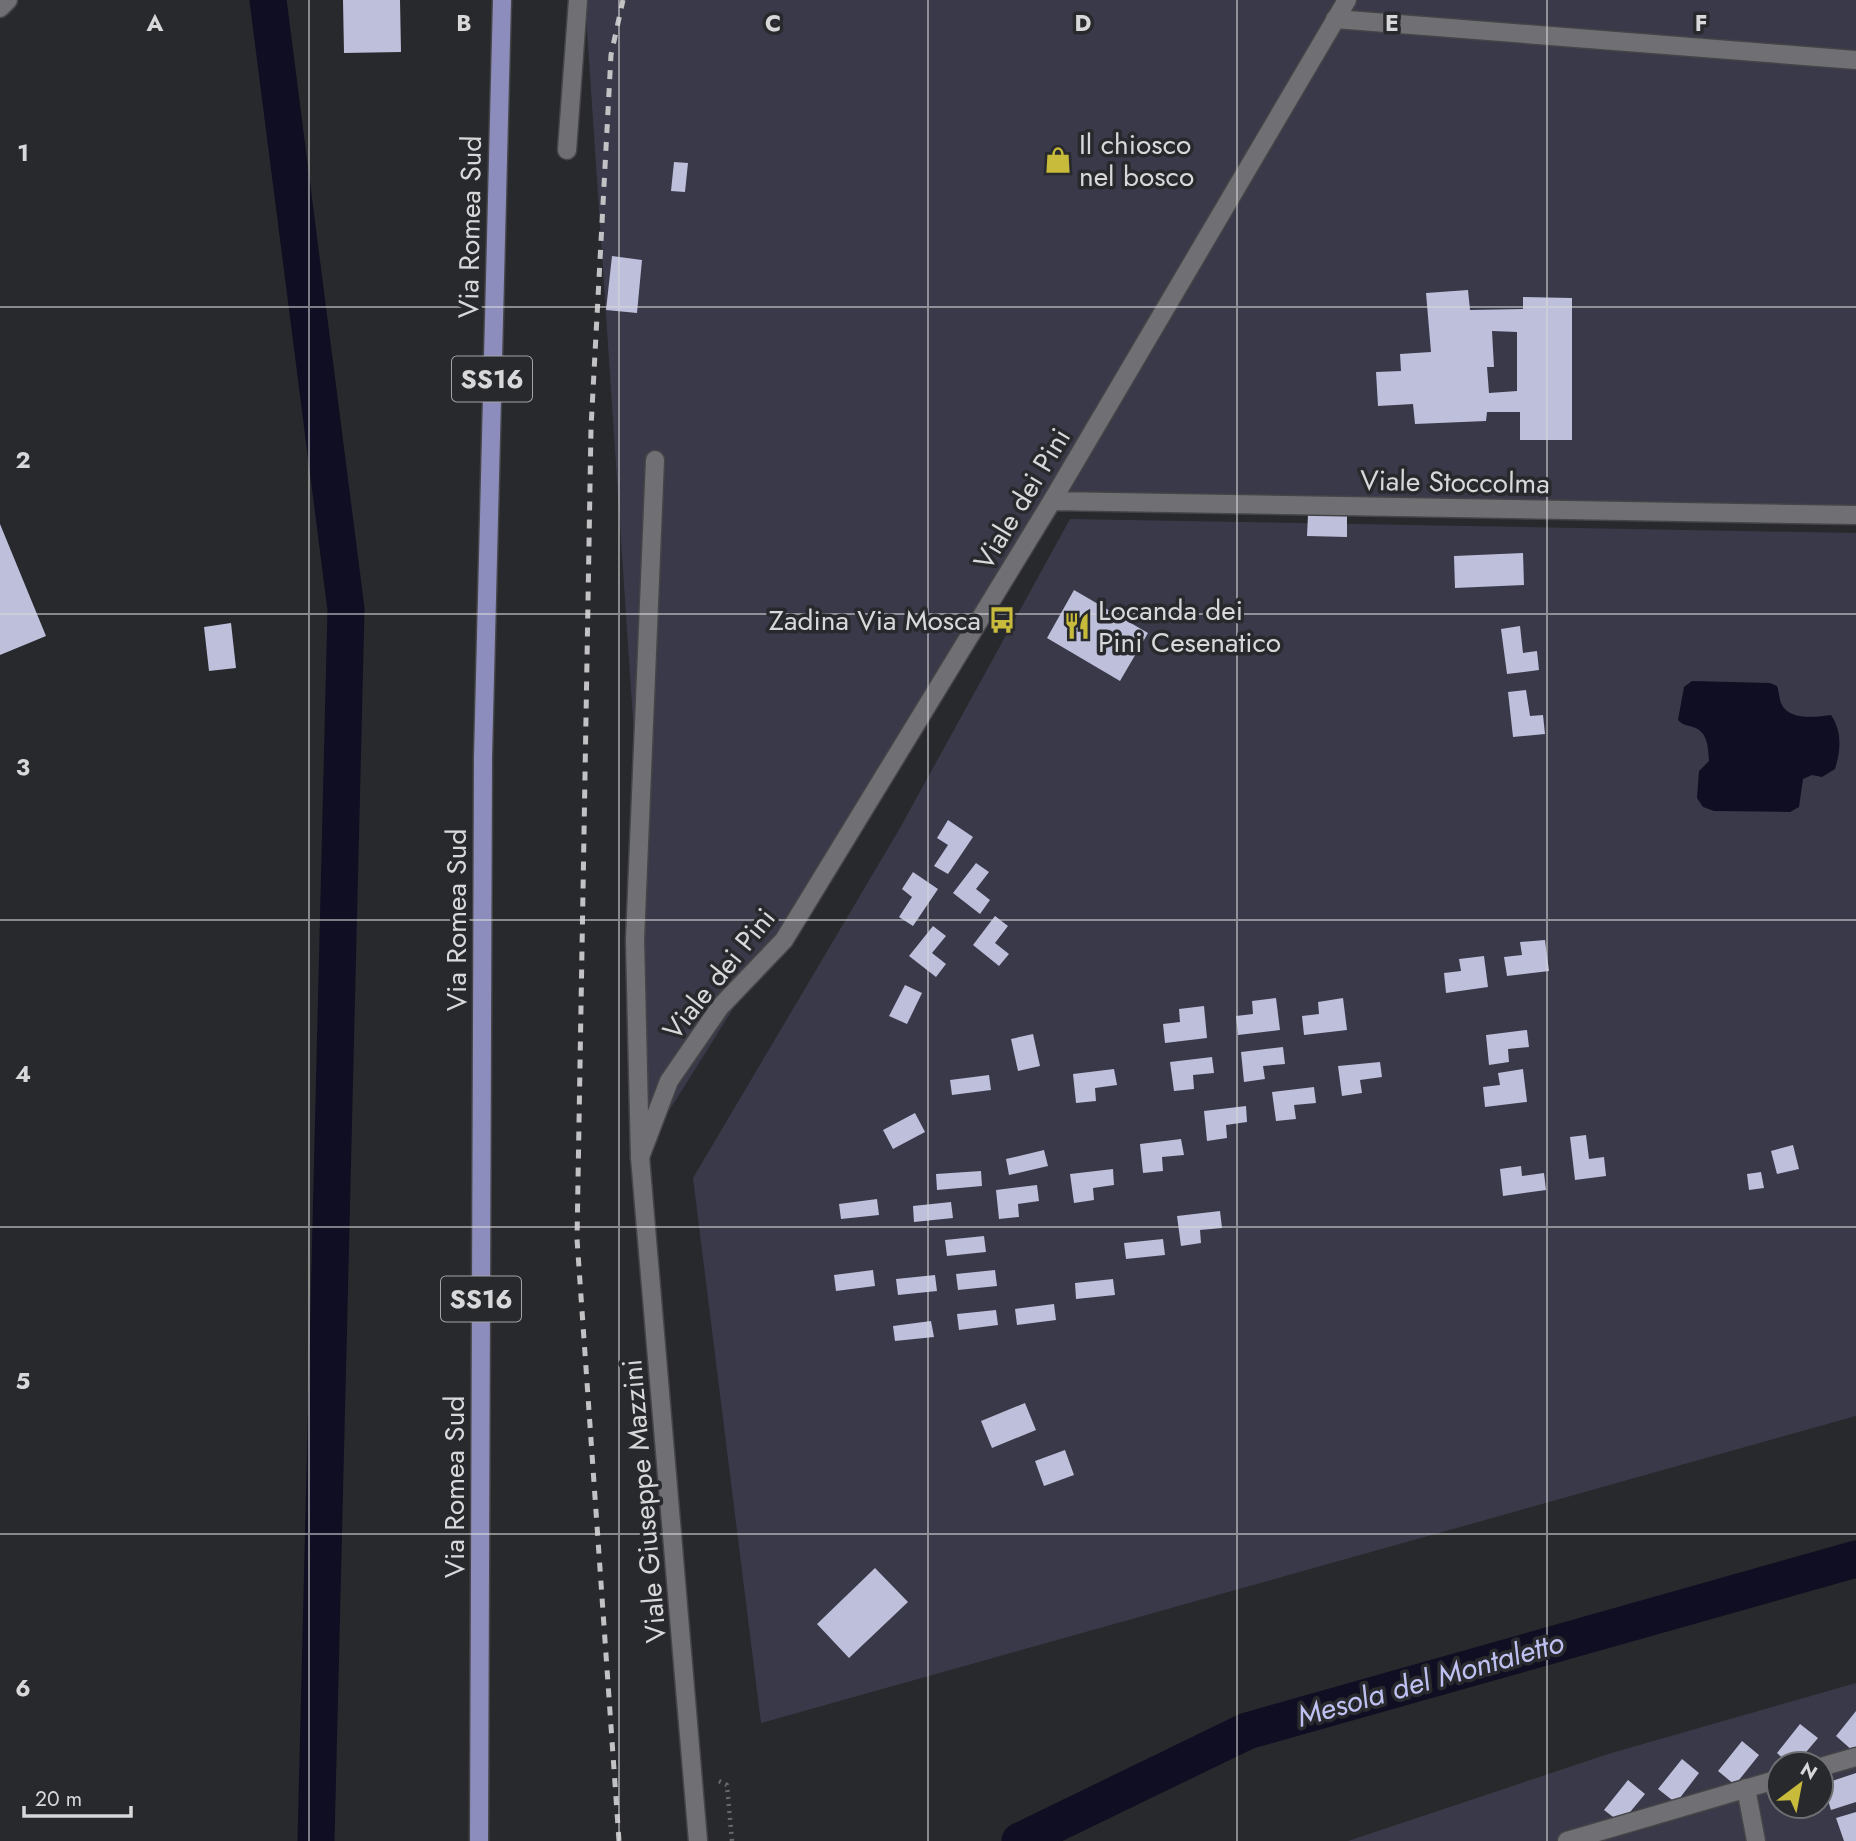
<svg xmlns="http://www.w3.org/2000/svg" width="1856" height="1841" font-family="Jost,sans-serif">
<rect width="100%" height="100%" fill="#28292c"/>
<path fill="#393949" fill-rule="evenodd" d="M 585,0 L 1856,0 L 1856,524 L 1052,501 L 640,1157 L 640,825 Z
M 1070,519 L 1856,533 L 1856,1416 L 761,1723 L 693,1178 L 900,828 Z
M 1856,1683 L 1856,1841 L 1348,1841 L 1608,1754 ZM 1779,1764 L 1821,1764 L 1821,1806 L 1779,1806 Z"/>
<path fill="#0f0e22" d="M 1692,681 L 1770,683 L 1777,686 C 1779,691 1779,698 1781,703 C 1788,721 1816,717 1831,715 C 1842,731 1841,750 1835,769 L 1822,777 L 1812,775 L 1803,779 L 1799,807 L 1790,812 L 1714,811 L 1703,807 L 1697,798 L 1699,771 L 1709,761 C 1708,747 1708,732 1693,727 C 1686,725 1683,725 1678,720 L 1684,687 Z"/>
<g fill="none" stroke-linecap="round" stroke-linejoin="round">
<path stroke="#0f0e22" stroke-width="37" d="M 268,0 L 346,609 L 316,1841
M 1020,1841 L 1247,1731 L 1856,1559"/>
</g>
<path fill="#bdbfdb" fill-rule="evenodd" d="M 343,0 L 400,0 L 401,52 L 344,53 Z
M 674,162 L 688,163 L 685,192 L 671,191 Z
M 612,256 L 642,260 L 637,313 L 606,310 Z
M 1468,290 L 1470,310 L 1523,309 L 1523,297 L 1572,298 L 1572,440 L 1520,440 L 1520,412 L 1487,412 L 1486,421 L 1415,424 L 1413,404 L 1378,406 L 1376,372 L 1401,371 L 1400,354 L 1431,352 L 1426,293 ZM 1492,331 L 1517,332 L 1517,391 L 1489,393 L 1487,367 L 1494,367 Z
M 1308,514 L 1347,515 L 1347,537 L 1307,536 Z
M 0,524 L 46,636 L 0,655 Z
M 1523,553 L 1524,585 L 1455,588 L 1454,556 Z
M 1074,590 L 1148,633 L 1120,681 L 1047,638 Z
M 231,623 L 236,668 L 209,671 L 204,627 Z
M 1520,626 L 1523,653 L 1537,651 L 1539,670 L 1507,674 L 1501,629 Z
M 1526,690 L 1530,716 L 1543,715 L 1545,734 L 1513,737 L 1508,692 Z
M 948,820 L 973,837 L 948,874 L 934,866 L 948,845 L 937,838 Z
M 976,863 L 989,872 L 976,889 L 990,900 L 980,914 L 953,893 Z
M 913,872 L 938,889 L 913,926 L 899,917 L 912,897 L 902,889 Z
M 995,916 L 1008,926 L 995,943 L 1009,954 L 999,966 L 973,945 Z
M 933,926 L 946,936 L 932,953 L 946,964 L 936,977 L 909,956 Z
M 1545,940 L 1549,971 L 1507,976 L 1504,957 L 1522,955 L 1520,942 Z
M 1484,956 L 1488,987 L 1446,993 L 1444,973 L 1461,971 L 1459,959 Z
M 905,985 L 922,993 L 907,1024 L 889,1016 Z
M 1276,998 L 1280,1030 L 1238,1035 L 1236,1016 L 1253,1014 L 1252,1001 Z
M 1343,998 L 1347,1030 L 1304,1035 L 1302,1016 L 1319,1014 L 1318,1002 Z
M 1204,1006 L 1207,1038 L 1165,1043 L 1163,1024 L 1180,1022 L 1179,1009 Z
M 1527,1030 L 1529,1047 L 1508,1049 L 1509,1062 L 1489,1065 L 1486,1035 Z
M 1033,1034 L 1040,1066 L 1018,1071 L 1011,1039 Z
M 1283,1047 L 1285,1064 L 1263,1066 L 1265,1079 L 1244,1082 L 1241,1052 Z
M 1212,1057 L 1214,1073 L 1193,1075 L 1194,1089 L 1174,1091 L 1170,1062 Z
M 1380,1062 L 1382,1077 L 1360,1080 L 1362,1093 L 1342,1096 L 1338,1066 Z
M 1114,1069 L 1117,1085 L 1095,1088 L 1096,1101 L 1076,1103 L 1073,1074 Z
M 1523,1069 L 1527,1102 L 1485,1107 L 1483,1087 L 1500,1085 L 1498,1073 Z
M 989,1075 L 991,1090 L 952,1095 L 950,1080 Z
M 1314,1087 L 1316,1103 L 1294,1105 L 1296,1119 L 1276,1121 L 1272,1092 Z
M 1246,1106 L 1247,1122 L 1226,1125 L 1227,1138 L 1207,1141 L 1204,1111 Z
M 915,1113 L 925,1132 L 893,1149 L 883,1130 Z
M 1586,1135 L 1589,1159 L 1604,1157 L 1606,1176 L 1575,1180 L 1570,1137 Z
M 1181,1139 L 1184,1155 L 1162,1157 L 1163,1171 L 1143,1173 L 1140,1144 Z
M 1793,1145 L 1799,1169 L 1777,1174 L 1771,1151 Z
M 1044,1150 L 1048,1166 L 1009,1175 L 1006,1159 Z
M 1521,1166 L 1522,1176 L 1544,1173 L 1546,1190 L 1503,1196 L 1500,1169 Z
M 1113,1169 L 1114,1185 L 1093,1188 L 1094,1200 L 1074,1203 L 1070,1174 Z
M 981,1171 L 982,1186 L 937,1190 L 936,1174 Z
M 1761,1172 L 1764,1188 L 1749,1190 L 1747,1174 Z
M 1037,1185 L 1039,1201 L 1018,1204 L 1019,1217 L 999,1219 L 996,1190 Z
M 877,1199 L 879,1215 L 841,1219 L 839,1204 Z
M 951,1202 L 953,1218 L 914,1222 L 913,1206 Z
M 1220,1211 L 1222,1228 L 1200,1230 L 1201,1243 L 1181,1246 L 1177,1216 Z
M 984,1236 L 986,1252 L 947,1256 L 945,1240 Z
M 1163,1239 L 1165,1255 L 1126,1259 L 1124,1243 Z
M 873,1270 L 875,1286 L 836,1291 L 834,1275 Z
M 995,1270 L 997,1286 L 958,1290 L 956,1274 Z
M 935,1275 L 937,1291 L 898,1295 L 896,1279 Z
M 1113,1279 L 1115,1295 L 1076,1299 L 1075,1283 Z
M 1054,1304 L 1056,1320 L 1017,1325 L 1015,1309 Z
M 996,1310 L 998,1325 L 959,1330 L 957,1314 Z
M 931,1321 L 934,1337 L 895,1341 L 893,1326 Z
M 1025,1403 L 1036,1430 L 992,1448 L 981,1421 Z
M 1065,1450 L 1074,1475 L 1044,1486 L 1035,1461 Z
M 875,1568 L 908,1602 L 849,1658 L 817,1624 Z
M 1856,1711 L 1856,1747 L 1853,1751 L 1836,1736 Z
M 1800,1724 L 1818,1738 L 1796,1764 L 1789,1764 L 1777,1753 Z
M 1742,1741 L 1759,1755 L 1735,1785 L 1718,1771 Z
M 1682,1759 L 1699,1773 L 1676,1803 L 1658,1789 Z
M 1856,1773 L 1856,1802 L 1831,1810 L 1823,1784 Z
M 1628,1780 L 1645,1794 L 1621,1823 L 1604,1810 Z
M 1856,1812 L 1856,1841 L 1844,1841 L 1836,1818 Z"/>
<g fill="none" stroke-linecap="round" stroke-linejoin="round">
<defs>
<path id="service" d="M 567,150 L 578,0
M 640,1157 L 635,940 L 655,460
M 1821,1767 L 1856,1757
M 1746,1788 L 1756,1841
M 1567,1841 L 1779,1779"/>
<path id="minor" d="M 0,8 L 8,0
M 1335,19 L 1856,60
M 1052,501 L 1856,515
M 640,1157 L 669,1081 L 720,1007 L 784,940 L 1052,501 L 1347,0"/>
<path id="tertiary" d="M 640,1157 L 698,1841"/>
<path id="primary" d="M 479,1841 L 483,757 L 502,0"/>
</defs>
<use href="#service" stroke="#454548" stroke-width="21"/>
<use href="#minor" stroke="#454548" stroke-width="21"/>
<use href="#tertiary" stroke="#454548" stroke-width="21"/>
<use href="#primary" stroke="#454548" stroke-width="21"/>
<path stroke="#67686a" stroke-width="4.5" stroke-dasharray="2 5" stroke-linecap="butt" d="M 719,1781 L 727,1785 L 732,1841"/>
<use href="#service" stroke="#707074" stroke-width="18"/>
<use href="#minor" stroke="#707074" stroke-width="18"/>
<use href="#tertiary" stroke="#707074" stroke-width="18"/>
<use href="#primary" stroke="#8d8dbd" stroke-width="18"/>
<path stroke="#c2c2c5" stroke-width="5" stroke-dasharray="9 9" stroke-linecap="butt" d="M 619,1841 L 577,1239 L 591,428 L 611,55 L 623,0"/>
</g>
<path fill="none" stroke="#d8d8da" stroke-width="2" stroke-opacity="0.55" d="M 309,0 L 309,1841M 619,0 L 619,1841M 928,0 L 928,1841M 1237,0 L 1237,1841M 1547,0 L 1547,1841M 0,307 L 1856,307M 0,614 L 1856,614M 0,920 L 1856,920M 0,1227 L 1856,1227M 0,1534 L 1856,1534"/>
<defs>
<symbol id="shop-bare" viewBox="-9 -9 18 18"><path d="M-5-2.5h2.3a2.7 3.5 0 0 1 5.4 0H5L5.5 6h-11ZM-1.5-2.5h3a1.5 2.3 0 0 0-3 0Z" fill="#c8bb3b" stroke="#28292c" stroke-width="2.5" paint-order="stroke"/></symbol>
<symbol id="bus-bare" viewBox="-9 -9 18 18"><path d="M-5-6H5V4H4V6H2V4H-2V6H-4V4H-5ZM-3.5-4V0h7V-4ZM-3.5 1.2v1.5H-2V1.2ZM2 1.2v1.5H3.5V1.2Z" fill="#c8bb3b" stroke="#28292c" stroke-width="2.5" paint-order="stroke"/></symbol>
<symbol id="restaurant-bare" viewBox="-9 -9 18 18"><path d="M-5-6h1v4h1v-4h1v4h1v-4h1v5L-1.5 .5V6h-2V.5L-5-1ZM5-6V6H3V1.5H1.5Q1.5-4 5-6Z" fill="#c8bb3b" stroke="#28292c" stroke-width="2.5" paint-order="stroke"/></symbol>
</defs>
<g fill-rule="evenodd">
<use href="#shop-bare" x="1039" y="141" width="38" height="38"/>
<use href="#bus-bare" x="983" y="601" width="38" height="38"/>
<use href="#restaurant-bare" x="1058" y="607" width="38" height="38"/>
</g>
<g text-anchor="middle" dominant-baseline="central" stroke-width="7" stroke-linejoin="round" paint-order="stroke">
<g fill="#28292c" stroke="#a3a4a6" stroke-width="2">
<rect x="452" y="356.5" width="80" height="45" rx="5"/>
<rect x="441" y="1276.5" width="80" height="45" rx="5"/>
</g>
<g font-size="26" font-weight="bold" fill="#d8d8da">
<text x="492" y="379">SS16</text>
<text x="481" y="1299">SS16</text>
</g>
<g font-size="28" fill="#d8d8da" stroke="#28292c" text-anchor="start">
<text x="1079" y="144">Il chiosco<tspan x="1079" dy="32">nel bosco</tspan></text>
<text x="1098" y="610">Locanda dei<tspan x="1098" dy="32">Pini Cesenatico</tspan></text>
<text x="981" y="620" text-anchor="end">Zadina Via Mosca</text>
</g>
<g font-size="28" fill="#d8d8da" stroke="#28292c">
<text transform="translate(470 227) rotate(-89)">Via Romea Sud</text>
<text transform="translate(1455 482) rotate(1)">Viale Stoccolma</text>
<text transform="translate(1022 499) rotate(-59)">Viale dei Pini</text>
<text transform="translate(456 920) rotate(-90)">Via Romea Sud</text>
<text transform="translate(719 974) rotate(-51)">Viale dei Pini</text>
<text transform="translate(454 1487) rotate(-90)">Via Romea Sud</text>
<text transform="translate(644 1501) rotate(-95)">Viale Giuseppe Mazzini</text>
</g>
<g font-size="30" font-style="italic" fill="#bfc1f3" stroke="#28292c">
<text transform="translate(1430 1679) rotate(-16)">Mesola del Montaletto</text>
</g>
</g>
<g font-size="23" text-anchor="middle" font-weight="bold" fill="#d8d8da" stroke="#28292c" stroke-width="7" stroke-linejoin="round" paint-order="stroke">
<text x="155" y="31">A</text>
<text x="464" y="31">B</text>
<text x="773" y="31">C</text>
<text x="1083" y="31">D</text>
<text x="1392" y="31">E</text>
<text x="1701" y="31">F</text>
<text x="23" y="161">1</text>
<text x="23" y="468">2</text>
<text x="23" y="775">3</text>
<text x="23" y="1082">4</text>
<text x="23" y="1389">5</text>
<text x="23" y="1696">6</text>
</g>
<g transform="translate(1800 1785) rotate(32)"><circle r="33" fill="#28292c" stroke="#6e6f72" stroke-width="2"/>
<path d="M0-5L12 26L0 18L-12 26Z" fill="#c8bb3b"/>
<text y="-10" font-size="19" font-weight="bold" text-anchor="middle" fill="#d8d8da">N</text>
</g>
<path d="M24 1806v10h107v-10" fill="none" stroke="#d8d8da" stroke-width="3.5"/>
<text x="35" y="1806" font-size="21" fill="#d8d8da" stroke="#28292c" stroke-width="5" paint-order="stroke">20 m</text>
</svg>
